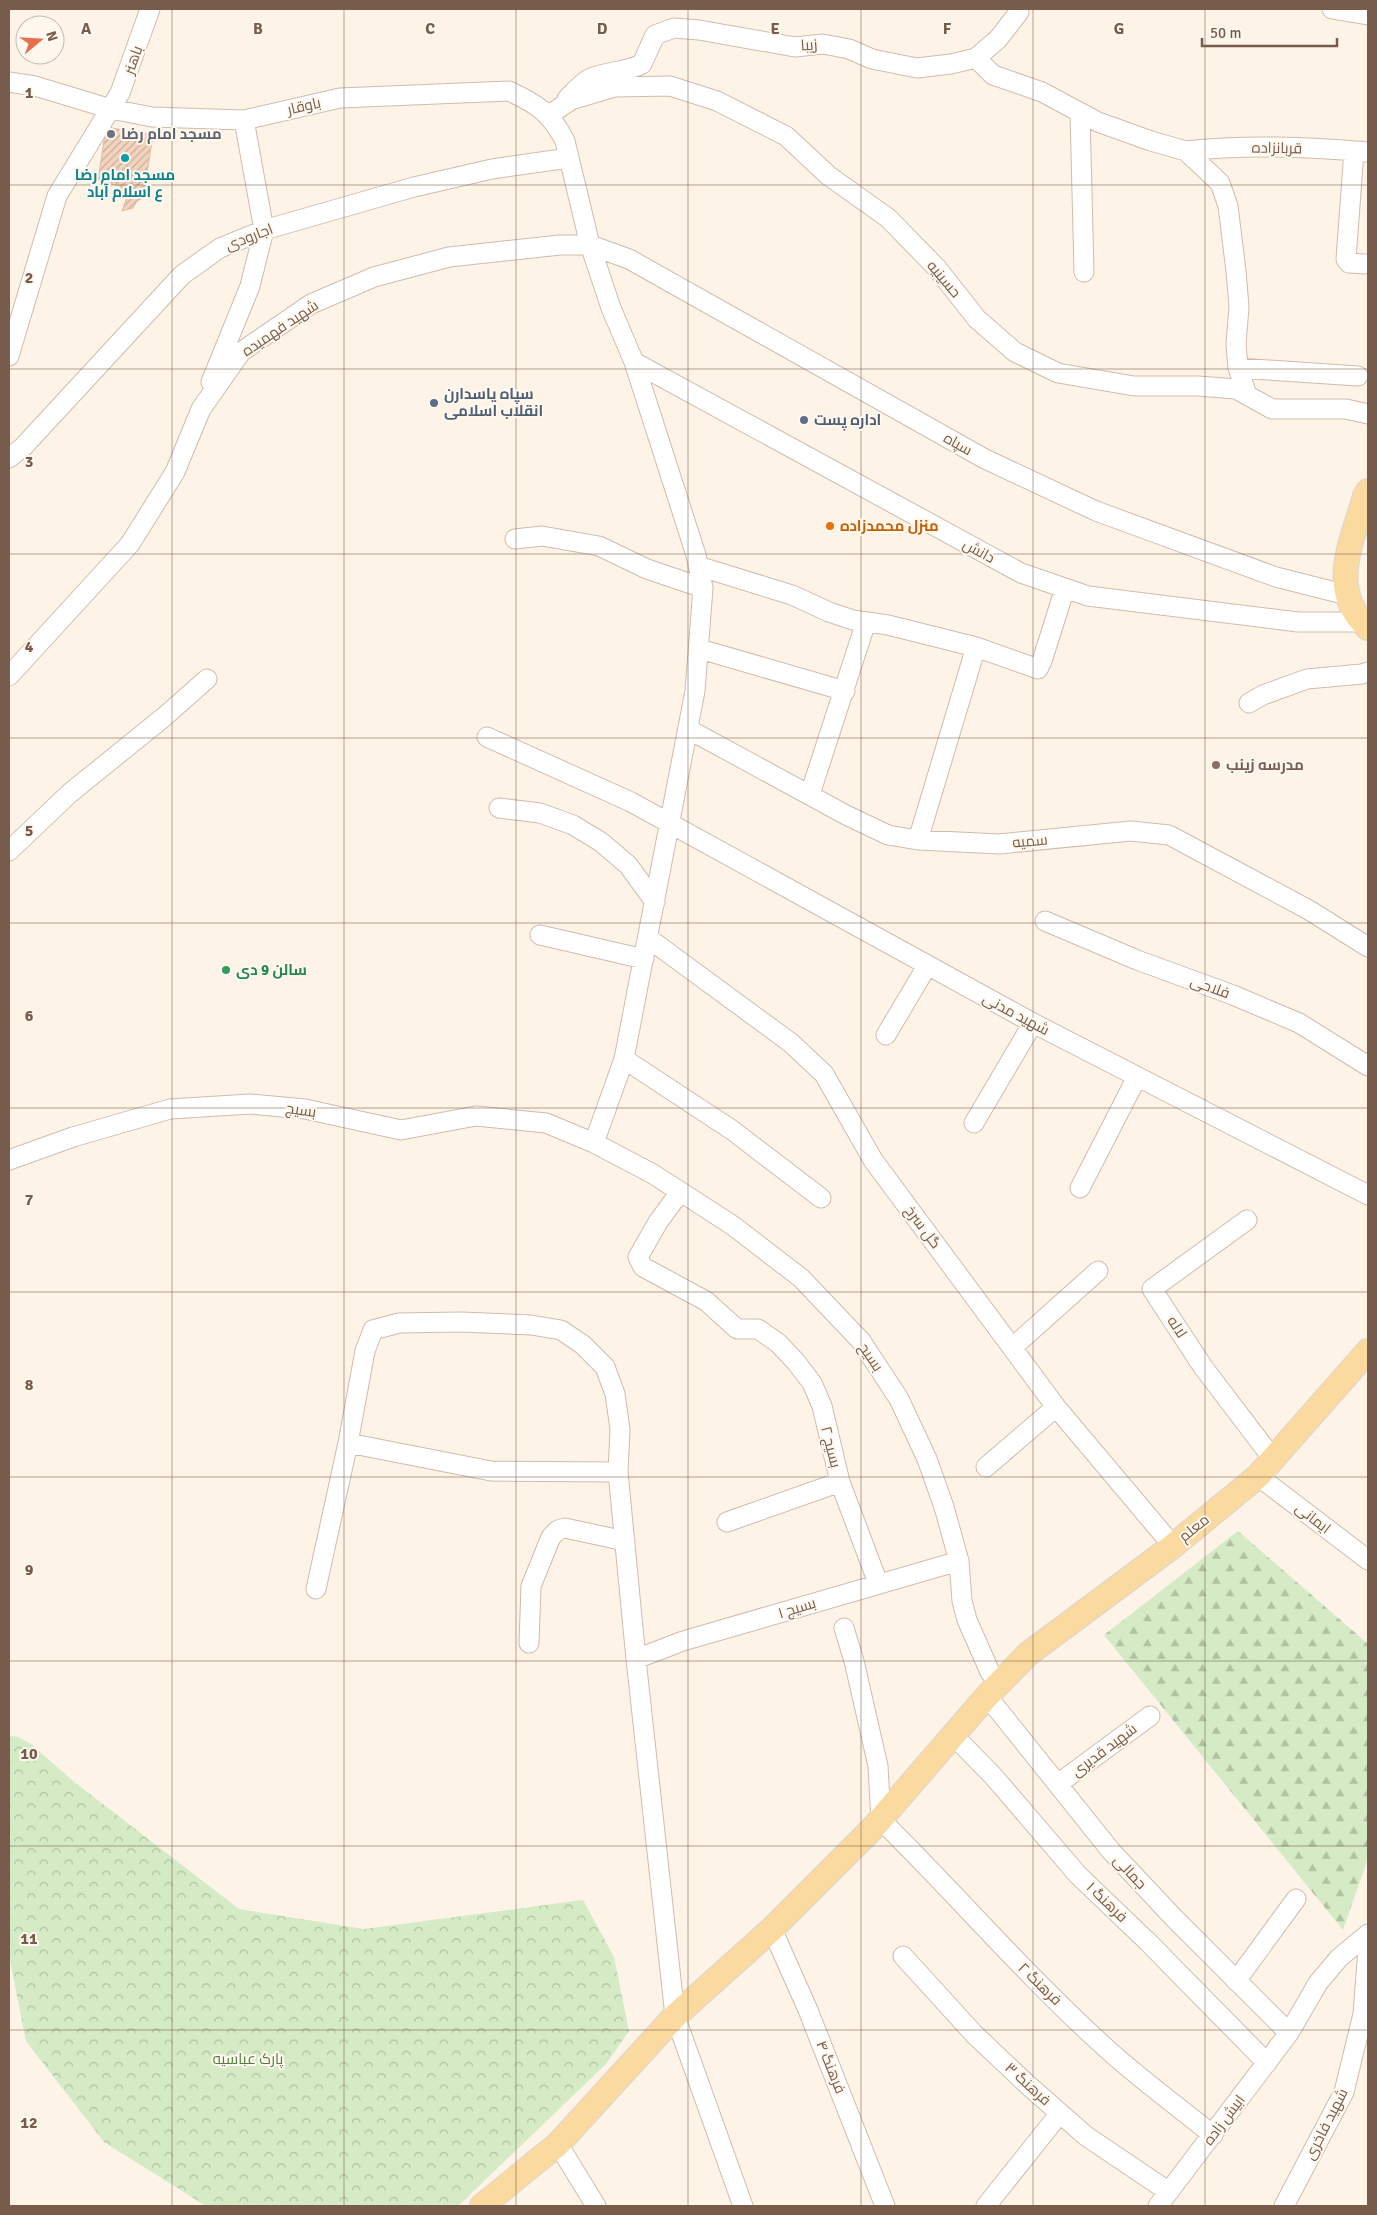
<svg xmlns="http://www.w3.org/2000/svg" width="1377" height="2215" font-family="Signika,Cairo,sans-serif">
<defs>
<pattern id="forest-firs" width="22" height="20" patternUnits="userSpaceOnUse" patternTransform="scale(1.25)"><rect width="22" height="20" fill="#d4ebc5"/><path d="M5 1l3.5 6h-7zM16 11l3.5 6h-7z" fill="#b1c1a2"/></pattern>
<pattern id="park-crowns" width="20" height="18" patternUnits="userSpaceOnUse" patternTransform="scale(1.25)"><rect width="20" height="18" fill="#d4ebc5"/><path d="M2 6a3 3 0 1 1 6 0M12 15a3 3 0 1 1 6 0" fill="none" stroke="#b1c1a2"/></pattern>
<pattern id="building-hatch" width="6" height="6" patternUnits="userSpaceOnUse" patternTransform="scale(1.25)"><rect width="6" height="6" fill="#f2d3be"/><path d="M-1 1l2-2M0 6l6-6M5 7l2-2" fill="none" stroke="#c9ae9c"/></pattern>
</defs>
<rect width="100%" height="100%" fill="#fdf4e7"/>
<path fill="url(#forest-firs)" d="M 1238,1531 L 1368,1644 L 1368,1858 L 1343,1930 L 1104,1635 Z"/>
<path fill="url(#park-crowns)" d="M 9,1736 L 18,1737 L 31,1744 L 73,1781 L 239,1909 L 364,1929 L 583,1900 L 614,1957 L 629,2031 L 606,2064 L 458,2206 L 206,2206 L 104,2142 L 26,2041 L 9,1956 Z"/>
<path fill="url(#building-hatch)" stroke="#e5ba9f" d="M 106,127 L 153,135 L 143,198 L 137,201 L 133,208 L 122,211 L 127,197 L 119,196 L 121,186 L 98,181 Z"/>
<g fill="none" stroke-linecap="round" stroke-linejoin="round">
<defs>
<path id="minor" d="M 1332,9 L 1368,15
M 976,58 L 993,75 L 1042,92 L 1098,122 L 1151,141 L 1186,151 L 1220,183 L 1228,206 L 1236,271 L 1239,307 L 1236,344 L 1238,368 L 1247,395
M 9,82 L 35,86 L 111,109 L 152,117 L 244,120 L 340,98 L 509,91 C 537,104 551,113 565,141 L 590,245 L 611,308 L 634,362 L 696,555 L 703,588 L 695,691 L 624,1059 L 594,1143
M 567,99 C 574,92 583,81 591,78 C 608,71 626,72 642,64 L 655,35 L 674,28 L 699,30 L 795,47 L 823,44 L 849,49 L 872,59 L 917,68 L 951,64 L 976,58 L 998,39 L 1019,12 L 1018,9
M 1080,113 L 1084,272
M 549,115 L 571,100 L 615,87 L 670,86 L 717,101 L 786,136 L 829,176 L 888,218 L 936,267 L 977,319 L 1015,352 L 1058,373 L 1134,386 L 1198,386 L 1236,389 L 1272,409 L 1346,409 L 1368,414
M 1186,151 C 1247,144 1308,147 1368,152
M 1354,151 L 1346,259 L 1349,263 L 1365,264
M 9,356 L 57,196 L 120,93 L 150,9
M 634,362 L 1021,573 L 1088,596 L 1298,622 L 1361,622
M 1238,368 L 1358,376
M 211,382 L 250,286 L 264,230 L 244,120
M 9,458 L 23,447 L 182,275 L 220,248 L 264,230 L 414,187 L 492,169 L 569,158
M 515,539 L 542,536 L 599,546 L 647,569 L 703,588
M 698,566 L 792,595 L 829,612 L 853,620 L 888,625 L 976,647 L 1038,669 L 1042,661 L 1065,588
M 700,649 L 845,691
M 9,676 L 130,544 L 175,472 L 201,409 L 241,352 L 311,304 L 374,277 L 449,257 L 560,245 L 590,245 L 629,259 L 985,459 L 1096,511 L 1276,577 L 1347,595
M 1249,703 L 1263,695 L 1307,679 L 1362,674 L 1368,672
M 688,729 L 846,815 L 888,835 L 918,840 L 999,844 L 1131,831 L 1169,835 L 1309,910 L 1368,947
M 487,737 L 631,802 L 1033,1023 L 1368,1195
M 810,794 L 866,622
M 499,808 L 540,813 L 573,825 L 601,842 L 628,865 L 655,902
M 918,840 L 976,647
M 9,851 L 70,793 L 164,717 L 207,679
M 1045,921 L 1137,960 L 1233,995 L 1299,1023 L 1368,1066
M 540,935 L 644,959
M 648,938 L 791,1043 L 824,1074 L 873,1160 L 1056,1407 L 1173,1546
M 886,1035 L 927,966
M 624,1059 L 732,1130 L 821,1198
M 974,1123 L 1033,1023
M 9,1160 L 73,1137 L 170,1109 L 250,1104 L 305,1109 L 401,1130 L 476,1116 L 546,1123 L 594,1143 L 653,1174 L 732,1225 L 801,1278 L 861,1341 L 899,1399 L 927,1459 L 944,1507 L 959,1561 L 962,1601 L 967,1620 L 990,1672 L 999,1683
M 1080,1188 L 1137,1077
M 680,1192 L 658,1222 L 638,1257 L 643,1267 L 706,1301 L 737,1329 L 758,1329 L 778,1343 L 796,1362 L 812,1383 L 822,1406 L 840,1482 L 878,1583
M 1247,1220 L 1152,1289 L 1203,1367 L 1273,1459
M 1013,1347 L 1098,1271
M 348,1443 L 491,1471 L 618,1472
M 986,1467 L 1056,1407
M 1258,1476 L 1368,1560
M 727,1522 L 840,1482
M 316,1589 L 348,1443 L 365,1351 L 373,1330 L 399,1323 L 461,1322 L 531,1325 L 561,1330 L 583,1345 L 605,1367 L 615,1394 L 620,1429 L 618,1472 L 636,1659 L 675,2016 L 743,2206
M 844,1628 L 854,1661 L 878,1766 L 881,1820 C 957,1895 1027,1977 1107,2049 C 1140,2079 1177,2106 1213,2135
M 529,1643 L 531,1586 L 551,1537 L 558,1530 L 565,1528 L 625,1541
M 636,1659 L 683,1641 L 959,1561
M 987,1696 L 1111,1851 L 1175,1919 L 1289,2033
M 953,1735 L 994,1777 L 1078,1875 L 1147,1941 L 1267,2063
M 1058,1784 L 1150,1716
M 772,1929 L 808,2010 L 885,2206
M 903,1956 L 974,2034 L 1029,2086 L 1086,2136 L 1169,2192
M 1236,1981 L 1296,1899
M 558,2144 L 596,2206
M 986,2206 L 1060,2113
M 1158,2206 L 1289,2033 L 1318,1983 L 1339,1958 L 1368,1934
M 1284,2206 L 1344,2092 L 1363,2014 L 1368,1949"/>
<path id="major" d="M 1368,491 L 1365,496 C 1352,543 1327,589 1368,628
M 482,2206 L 558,2144 L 675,2016 L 772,1929 L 873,1828 L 987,1696 L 1028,1654 L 1173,1546 L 1258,1476 L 1368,1351"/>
</defs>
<use href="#minor" stroke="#cfbcad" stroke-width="21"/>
<use href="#major" stroke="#dcd4d0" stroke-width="26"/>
<use href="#minor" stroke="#fff" stroke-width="19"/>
<use href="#major" stroke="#fbdaa0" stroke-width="24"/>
</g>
<path fill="none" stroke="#775b4b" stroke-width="1" stroke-opacity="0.55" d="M 172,9 L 172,2206M 344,9 L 344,2206M 516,9 L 516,2206M 688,9 L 688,2206M 861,9 L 861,2206M 1033,9 L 1033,2206M 1205,9 L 1205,2206M 9,185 L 1368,185M 9,369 L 1368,369M 9,554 L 1368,554M 9,738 L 1368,738M 9,923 L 1368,923M 9,1108 L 1368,1108M 9,1292 L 1368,1292M 9,1477 L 1368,1477M 9,1661 L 1368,1661M 9,1846 L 1368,1846M 9,2030 L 1368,2030"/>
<circle fill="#6b7280" stroke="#fff8ee" stroke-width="2" cx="111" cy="134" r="5"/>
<circle fill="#0f9aa8" stroke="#fff8ee" stroke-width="2" cx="125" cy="158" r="5"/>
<g fill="#5c6f8a" stroke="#fff8ee" stroke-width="2">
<circle cx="434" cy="403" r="5"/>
<circle cx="804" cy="420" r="5"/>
</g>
<circle fill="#e8710a" stroke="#fff8ee" stroke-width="2" cx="830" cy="526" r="5"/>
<circle fill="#8d6e63" stroke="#fff8ee" stroke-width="2" cx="1216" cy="765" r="5"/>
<circle fill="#2e9e5b" stroke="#fff8ee" stroke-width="2" cx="226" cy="970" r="5"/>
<g text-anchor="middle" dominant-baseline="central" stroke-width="4" stroke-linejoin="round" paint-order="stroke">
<g font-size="15" fill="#775b4b" stroke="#fff8ee">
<text transform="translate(809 45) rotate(-4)">زیبا</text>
<text transform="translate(133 60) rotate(-70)">باهنر</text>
<text transform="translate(304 106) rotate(-13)">باوقار</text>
<text transform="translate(1277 148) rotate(1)">قربانزاده</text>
<text transform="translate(249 237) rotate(-21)">اجارودی</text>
<text transform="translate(944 279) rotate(50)">حسینیه</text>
<text transform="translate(280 328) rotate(-34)">شهید فهمیده</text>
<text transform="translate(958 444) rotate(29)">سپاه</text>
<text transform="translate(979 551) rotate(29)">دانش</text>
<text transform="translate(1030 841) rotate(-5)">سمیه</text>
<text transform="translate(1210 987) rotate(20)">فلاحی</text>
<text transform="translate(1016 1014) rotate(28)">شهید مدنی</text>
<text transform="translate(301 1110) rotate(8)">بسیج</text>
<text transform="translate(923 1227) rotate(53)">گل سرخ</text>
<text transform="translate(1177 1327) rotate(57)">لاله</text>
<text transform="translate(871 1357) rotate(56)">بسیح</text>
<text transform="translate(831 1447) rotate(76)">بسیج ۲</text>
<text transform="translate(1313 1518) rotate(38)">ایمانی</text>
<text transform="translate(1194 1528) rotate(-39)">معلم</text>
<text transform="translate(797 1608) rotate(-17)">بسیج ۱</text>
<text transform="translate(1104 1750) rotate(-37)">شهید قدیری</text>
<text transform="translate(1130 1872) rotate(47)">جمالی</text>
<text transform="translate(1107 1902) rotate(44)">فرهنگ ۱</text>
<text transform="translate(1040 1984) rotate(44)">فرهنگ ۲</text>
<text transform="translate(831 2067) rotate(68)">فرهنگ ۴</text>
<text transform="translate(1028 2084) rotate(42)">فرهنگ ۳</text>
<text transform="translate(1224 2120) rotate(-53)">ابیش زاده</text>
<text transform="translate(1326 2124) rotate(-63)">شهید فاخری</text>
</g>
<g font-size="15" font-weight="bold" fill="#5b616d" stroke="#fff8ee" text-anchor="start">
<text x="121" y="134">مسجد امام رضا</text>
</g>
<g font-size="15" font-weight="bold" fill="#0d838f" stroke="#fff8ee">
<text x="125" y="175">مسجد امام رضا<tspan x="125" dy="17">ع اسلام آباد</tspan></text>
</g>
<g font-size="15" font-weight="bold" fill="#4e5e75" stroke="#fff8ee" text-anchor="start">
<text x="444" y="394">سپاه پاسدارن<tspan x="444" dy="17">انقلاب اسلامی</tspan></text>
<text x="814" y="420">اداره پست</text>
</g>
<g font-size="15" font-weight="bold" fill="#c56008" stroke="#fff8ee" text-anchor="start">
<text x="840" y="526">منزل محمدزاده</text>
</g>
<g font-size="15" font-weight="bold" fill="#785e54" stroke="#fff8ee" text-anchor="start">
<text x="1226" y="765">مدرسه زینب</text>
</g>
<g font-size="15" font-weight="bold" fill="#27864d" stroke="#fff8ee" text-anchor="start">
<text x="236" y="970">سالن 9 دی</text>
</g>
<g font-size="15" fill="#547d42" stroke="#fff8ee">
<text x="248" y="2059">پارک عباسیه</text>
</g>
</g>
<g font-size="16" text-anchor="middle" font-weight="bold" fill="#775b4b" stroke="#fff8ee" stroke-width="4" stroke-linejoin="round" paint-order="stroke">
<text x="86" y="34">A</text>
<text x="258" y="34">B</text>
<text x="430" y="34">C</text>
<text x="602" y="34">D</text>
<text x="775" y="34">E</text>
<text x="947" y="34">F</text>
<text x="1119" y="34">G</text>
<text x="29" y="98">1</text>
<text x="29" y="283">2</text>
<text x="29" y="467">3</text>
<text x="29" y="652">4</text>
<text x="29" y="836">5</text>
<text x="29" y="1021">6</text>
<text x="29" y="1205">7</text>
<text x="29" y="1390">8</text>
<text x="29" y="1575">9</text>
<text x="29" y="1759">10</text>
<text x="29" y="1944">11</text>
<text x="29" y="2128">12</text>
</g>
<rect width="1377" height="2215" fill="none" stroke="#775b4b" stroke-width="20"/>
<g transform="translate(40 40) rotate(72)"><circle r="24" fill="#fff8ee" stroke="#c9b9ad"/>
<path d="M0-4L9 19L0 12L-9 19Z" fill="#e7704c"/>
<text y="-8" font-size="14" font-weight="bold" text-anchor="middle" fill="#775b4b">N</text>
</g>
<path d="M1202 38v8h135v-8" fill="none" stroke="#775b4b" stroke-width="2.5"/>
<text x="1210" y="38" font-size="15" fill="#775b4b" stroke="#fff8ee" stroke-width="4" paint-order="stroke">50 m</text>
</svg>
